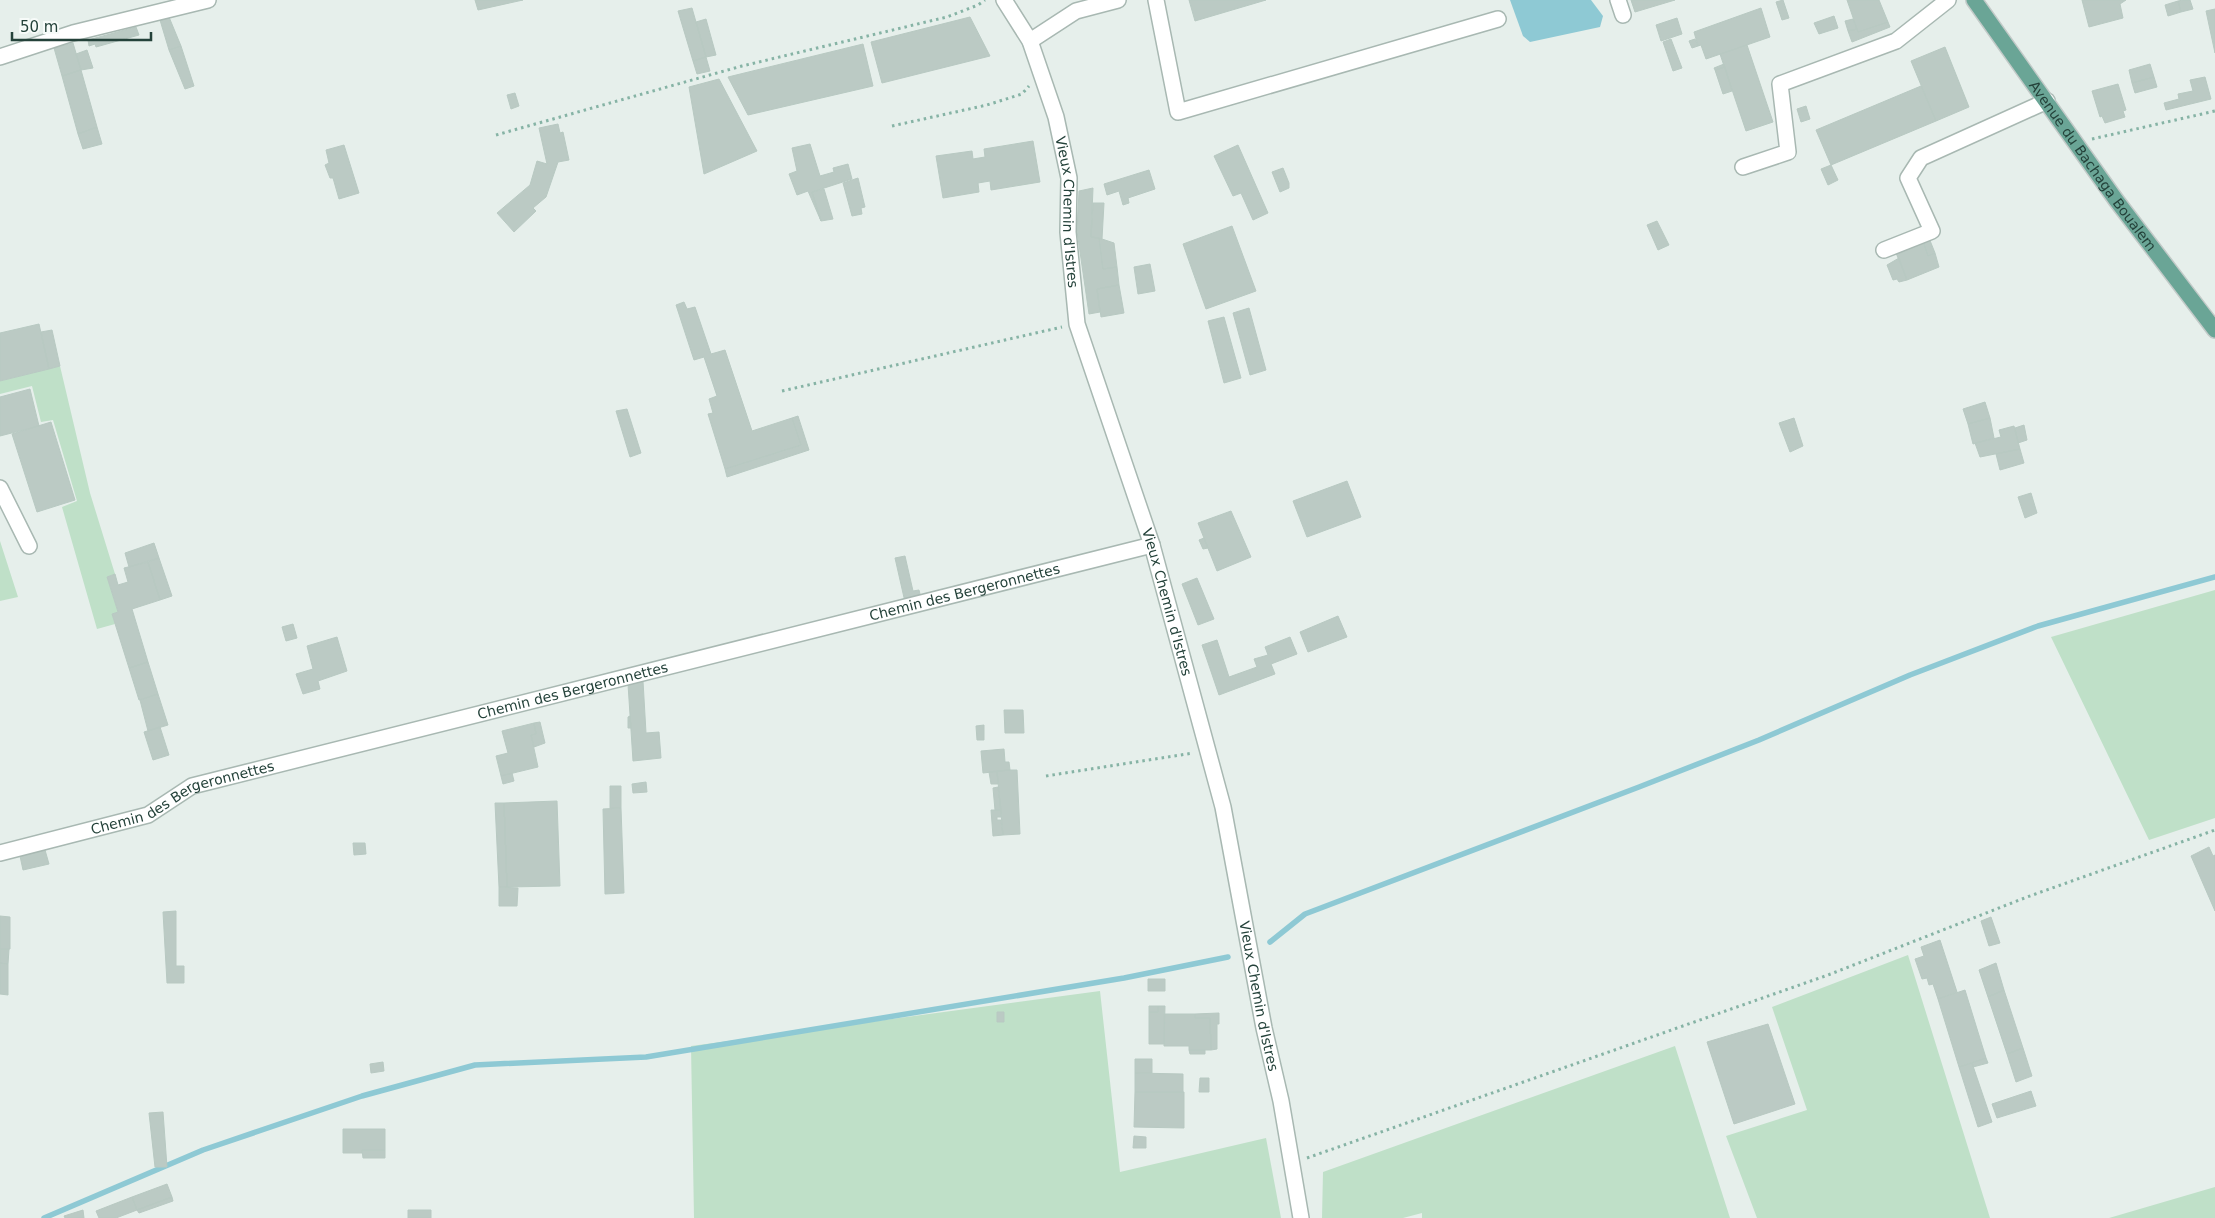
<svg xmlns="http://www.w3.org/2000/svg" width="2215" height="1218" font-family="'DejaVu Sans',sans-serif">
<rect width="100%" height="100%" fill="#e6efeb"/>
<path fill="#bfe0c8" d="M 60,366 L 90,493 L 115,574 L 107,577 L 118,612 L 112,614 L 115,624 L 97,629 L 62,507 L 77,501 L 53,420 L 41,422 L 32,386 L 0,394 L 0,381 Z
M 0,541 L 18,597 L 0,601 Z
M 2215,590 L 2215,818 L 2149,840 L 2051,637 Z
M 1908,955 L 1990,1218 L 1757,1218 L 1726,1136 L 1807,1110 L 1772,1007 Z
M 1100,991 L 1120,1172 L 1266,1138 L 1281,1218 L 694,1218 L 691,1046 Z
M 1675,1046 L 1730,1218 L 1422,1218 L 1422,1213 L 1403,1218 L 1322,1218 L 1323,1172 Z
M 2215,1187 L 2215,1218 L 2109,1218 Z"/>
<path fill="#8ec9d4" d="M 1510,0 L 1591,0 L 1603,16 L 1600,27 L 1530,42 L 1523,36 Z"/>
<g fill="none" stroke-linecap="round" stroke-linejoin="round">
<path stroke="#8ec9d4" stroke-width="5.5" d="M 1270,942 L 1305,914 L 1639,787 L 1759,740 L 1910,675 L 2038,626 L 2215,577
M 44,1218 L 203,1150 L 362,1096 L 475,1065 L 646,1057 L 1124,978 L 1228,957"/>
</g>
<path fill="#bbcac4" stroke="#b8c9c2" d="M 475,0 L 523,0 L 478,10 Z
M 1189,0 L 1266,0 L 1195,21 Z
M 1631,0 L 1675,0 L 1635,12 Z
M 1783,0 L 1789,18 L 1782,20 L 1776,2 Z
M 1847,0 L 1879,0 L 1888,22 L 1858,32 Z
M 2082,0 L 2126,0 L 2120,4 L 2123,18 L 2089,27 Z
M 2183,0 L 2190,0 L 2193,9 L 2181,12 L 2178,1 Z
M 2178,1 L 2181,12 L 2168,16 L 2165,5 Z
M 692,8 L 706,57 L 693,61 L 678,11 Z
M 1761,8 L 1770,37 L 1706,59 L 1701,45 L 1698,46 L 1694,32 Z
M 2215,9 L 2215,53 L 2206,11 Z
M 1834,16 L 1838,28 L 1819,34 L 1814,23 Z
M 169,17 L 181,46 L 169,50 L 160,20 Z
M 970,17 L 990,56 L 882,83 L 871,42 Z
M 1677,18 L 1682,34 L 1661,41 L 1656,25 Z
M 706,19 L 716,55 L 706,57 L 696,22 Z
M 1853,19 L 1857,29 L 1848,31 L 1845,21 Z
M 1888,22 L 1890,27 L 1852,42 L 1848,31 L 1857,29 L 1858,32 Z
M 136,27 L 139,35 L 96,47 L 95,44 L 89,46 L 88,40 Z
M 1671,39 L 1682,68 L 1673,71 L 1663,42 Z
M 1695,39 L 1698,46 L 1692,48 L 1689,41 Z
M 73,43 L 81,70 L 62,76 L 54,48 Z
M 863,44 L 873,86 L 748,115 L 728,77 Z
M 1747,45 L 1773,122 L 1746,131 L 1720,54 Z
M 181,46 L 194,86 L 185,89 L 169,50 Z
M 1945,47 L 1969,107 L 1936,121 L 1911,61 Z
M 87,50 L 93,68 L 81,70 L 76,54 Z
M 706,57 L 710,71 L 697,74 L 693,61 Z
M 1724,64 L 1725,67 L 1715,70 L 1714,68 Z
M 2150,64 L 2154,77 L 2132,83 L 2129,70 Z
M 1725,67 L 1732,91 L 1723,94 L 1715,70 Z
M 81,70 L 97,127 L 78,134 L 62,76 Z
M 2154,77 L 2157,87 L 2135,93 L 2132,83 Z
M 2205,77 L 2211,99 L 2166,110 L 2164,103 L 2179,99 L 2178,94 L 2193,91 L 2190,80 Z
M 719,79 L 757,151 L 704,174 L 689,87 Z
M 2118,84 L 2126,110 L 2123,111 L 2125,117 L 2105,123 L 2102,116 L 2100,117 L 2092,91 Z
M 1921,86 L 1936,121 L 1831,165 L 1816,130 Z
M 515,93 L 519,106 L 511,109 L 507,95 Z
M 1806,106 L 1810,119 L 1801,122 L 1797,109 Z
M 558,124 L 560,133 L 563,132 L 569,160 L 558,162 L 546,197 L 533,208 L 536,211 L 514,232 L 497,213 L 530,185 L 537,161 L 547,164 L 539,128 Z
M 97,127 L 102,144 L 83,149 L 78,134 Z
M 1033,141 L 1040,182 L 991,190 L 990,181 L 978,183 L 979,192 L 943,198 L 936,156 L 972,151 L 973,159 L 985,157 L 984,149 Z
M 810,144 L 820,176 L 834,172 L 833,168 L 848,164 L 852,179 L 812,192 L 821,221 L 808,191 L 797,195 L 789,174 L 797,171 L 792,148 Z
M 344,145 L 359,193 L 339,199 L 333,178 L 330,178 L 325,165 L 329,163 L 326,150 Z
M 1238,145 L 1268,213 L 1253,220 L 1241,193 L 1233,196 L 1214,156 Z
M 1831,165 L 1838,180 L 1828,185 L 1821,169 Z
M 1283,168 L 1289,183 L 1289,188 L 1280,192 L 1272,172 Z
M 1149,170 L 1155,189 L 1128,198 L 1129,203 L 1123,205 L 1119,191 L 1107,195 L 1104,184 Z
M 858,178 L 865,207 L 861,208 L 862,214 L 852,216 L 843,183 Z
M 1093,188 L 1091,237 L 1099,238 L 1103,269 L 1117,267 L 1119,285 L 1097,289 L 1100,312 L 1089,314 L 1077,231 L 1079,191 Z
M 824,189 L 833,219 L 821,221 L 812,192 Z
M 1093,203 L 1104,203 L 1102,239 L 1091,237 Z
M 1657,221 L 1669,245 L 1658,250 L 1647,225 Z
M 1232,226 L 1256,291 L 1206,309 L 1183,244 Z
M 1099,238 L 1114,243 L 1117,267 L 1103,269 Z
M 1929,238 L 1935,253 L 1928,256 L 1923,241 Z
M 1923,241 L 1928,256 L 1935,253 L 1939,267 L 1907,280 L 1896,253 Z
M 1899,258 L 1907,280 L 1899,282 L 1897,279 L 1893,280 L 1887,265 Z
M 1150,264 L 1155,291 L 1138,294 L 1134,267 Z
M 1119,285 L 1124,313 L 1101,317 L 1097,289 Z
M 684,302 L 687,309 L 695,307 L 711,354 L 725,350 L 752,431 L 792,418 L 801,445 L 725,469 L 708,414 L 713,413 L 709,399 L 717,396 L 704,357 L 694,360 L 676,305 Z
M 1249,308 L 1266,370 L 1250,375 L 1233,313 Z
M 1224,317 L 1241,378 L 1224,383 L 1208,321 Z
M 39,324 L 49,369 L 0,381 L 0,333 Z
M 52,330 L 60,366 L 49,369 L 41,332 Z
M 30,389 L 39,426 L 0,436 L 0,397 Z
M 1985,402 L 1990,418 L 1968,424 L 1963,409 Z
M 627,409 L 641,453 L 630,457 L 616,411 Z
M 798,416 L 809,450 L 727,477 L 725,469 L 801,445 L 792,418 Z
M 1794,418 L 1803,446 L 1790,452 L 1779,423 Z
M 1990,418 L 1994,438 L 1973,444 L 1968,424 Z
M 51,422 L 75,500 L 37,512 L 12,434 Z
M 2024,425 L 2027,440 L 2018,443 L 2015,428 Z
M 2014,426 L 2020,449 L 1980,457 L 1975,443 L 2001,437 L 1999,430 Z
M 2020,449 L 2024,463 L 2000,470 L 1996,454 Z
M 1347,481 L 1361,517 L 1307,537 L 1293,501 Z
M 2031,493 L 2037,513 L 2025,518 L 2018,497 Z
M 1231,511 L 1251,557 L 1217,571 L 1198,523 Z
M 1204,538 L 1208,548 L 1203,549 L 1199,540 Z
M 154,543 L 159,558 L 129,567 L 125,553 Z
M 905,556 L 913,591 L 919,590 L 921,598 L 905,602 L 895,558 Z
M 159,558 L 172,596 L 160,600 L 148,562 Z
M 148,562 L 160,600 L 132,609 L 148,662 L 129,668 L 112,614 L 118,612 L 107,577 L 115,574 L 118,585 L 128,582 L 124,568 Z
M 1197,578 L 1214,619 L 1198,625 L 1182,584 Z
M 1338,616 L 1347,637 L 1308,652 L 1300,632 Z
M 293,624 L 297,638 L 286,641 L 282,627 Z
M 337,637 L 347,671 L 318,681 L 320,689 L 303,694 L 296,674 L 313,669 L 307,646 Z
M 1290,637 L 1297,654 L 1271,664 L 1275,674 L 1219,695 L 1202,645 L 1217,640 L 1229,677 L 1257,667 L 1254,659 L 1268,655 L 1265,647 Z
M 148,662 L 158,694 L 139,700 L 129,668 Z
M 643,681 L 646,733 L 659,732 L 661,758 L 633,761 L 628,684 Z
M 158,694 L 168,725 L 148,731 L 140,700 Z
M 1004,710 L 1023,710 L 1024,733 L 1005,733 Z
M 630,716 L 631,728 L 628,728 L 628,717 Z
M 540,722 L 545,743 L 534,747 L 531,735 L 536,734 L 534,723 Z
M 534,723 L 536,734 L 531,735 L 538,767 L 501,776 L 496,756 L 508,753 L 502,731 Z
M 984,725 L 984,740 L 977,740 L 976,726 Z
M 160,727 L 169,755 L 153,760 L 144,732 Z
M 1004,749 L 1005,762 L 1009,762 L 1010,770 L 983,773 L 981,751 Z
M 1010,770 L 1017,770 L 1020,834 L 1003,835 L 997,771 Z
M 997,771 L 998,784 L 991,784 L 989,772 Z
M 512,773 L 514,781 L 503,784 L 501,776 Z
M 646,782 L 647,792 L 633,793 L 632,784 Z
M 610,786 L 621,786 L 621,808 L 610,808 Z
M 998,787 L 1001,810 L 995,810 L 993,788 Z
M 557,801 L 560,886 L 507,887 L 504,803 Z
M 495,803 L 504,803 L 507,887 L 499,887 Z
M 621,808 L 624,893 L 605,894 L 603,809 Z
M 991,810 L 1001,810 L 1001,817 L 997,817 L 997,820 L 1001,820 L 1003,835 L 993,836 Z
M 353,843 L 365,843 L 366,854 L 354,855 Z
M 2209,847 L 2213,856 L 2215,855 L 2215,911 L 2191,856 Z
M 45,850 L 49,864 L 23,870 L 20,856 Z
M 499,887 L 518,888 L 517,906 L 499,906 Z
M 176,911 L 176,966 L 184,966 L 184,983 L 167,983 L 163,912 Z
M 0,916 L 10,917 L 10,949 L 0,949 Z
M 1991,917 L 2000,943 L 1989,946 L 1981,921 Z
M 1940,940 L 1957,992 L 1938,999 L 1933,984 L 1929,985 L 1927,978 L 1922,979 L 1915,959 L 1924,956 L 1921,947 Z
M 0,949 L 9,949 L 8,964 L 0,963 Z
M 0,963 L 8,964 L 8,995 L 0,994 Z
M 1996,963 L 2004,990 L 1988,997 L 1979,970 Z
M 1148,979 L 1165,979 L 1165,991 L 1148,991 Z
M 1965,990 L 1986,1058 L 1959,1067 L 1938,999 Z
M 2004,990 L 2023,1048 L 2007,1054 L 1988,997 Z
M 1149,1006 L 1158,1006 L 1158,1012 L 1149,1012 Z
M 1158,1006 L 1165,1006 L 1164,1044 L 1149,1044 L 1149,1012 L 1158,1012 Z
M 997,1012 L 1004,1012 L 1004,1022 L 997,1022 Z
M 1219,1013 L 1219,1024 L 1217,1024 L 1217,1049 L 1211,1050 L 1210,1018 L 1195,1018 L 1195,1014 Z
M 1164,1014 L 1195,1014 L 1195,1018 L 1210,1018 L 1211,1050 L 1189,1050 L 1189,1046 L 1164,1046 Z
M 1768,1024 L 1795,1104 L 1734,1124 L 1707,1042 Z
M 2023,1048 L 2032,1076 L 2016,1082 L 2007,1054 Z
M 1189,1050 L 1205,1050 L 1205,1054 L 1190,1054 Z
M 1986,1058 L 1988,1063 L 1973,1067 L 1972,1063 Z
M 1135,1059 L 1152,1059 L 1152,1073 L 1135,1073 Z
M 383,1062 L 384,1071 L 371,1073 L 370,1064 Z
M 1972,1063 L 1992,1122 L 1978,1127 L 1959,1067 Z
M 1135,1073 L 1183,1074 L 1183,1092 L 1135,1092 Z
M 1200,1078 L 1209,1078 L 1209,1092 L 1199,1092 Z
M 2031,1091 L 2036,1106 L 1997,1118 L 1992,1104 Z
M 1135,1092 L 1184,1092 L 1184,1128 L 1134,1127 Z
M 163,1112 L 167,1167 L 155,1167 L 149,1113 Z
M 343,1129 L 385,1129 L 385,1150 L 362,1150 L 362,1153 L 343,1153 Z
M 1134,1136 L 1146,1137 L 1146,1148 L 1133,1148 Z
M 362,1150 L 385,1150 L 385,1158 L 363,1158 Z
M 167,1184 L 172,1197 L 137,1210 L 132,1197 Z
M 132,1197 L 137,1210 L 116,1218 L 99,1218 L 96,1211 Z
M 172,1197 L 173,1201 L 139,1213 L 137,1210 Z
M 83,1210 L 84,1218 L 65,1218 L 64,1216 Z
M 408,1210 L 431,1210 L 431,1218 L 408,1218 Z"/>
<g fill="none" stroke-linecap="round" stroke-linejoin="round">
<defs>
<g id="minor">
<path id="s1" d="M 1004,0 L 1030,41 L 1056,117 L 1069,178 L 1068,232 L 1077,324 L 1152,545 L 1223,807 L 1264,1028 L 1281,1101 L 1301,1218"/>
<path d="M 1156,0 L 1178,112 L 1498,19"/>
<path d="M 1618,0 L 1623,15"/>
<path d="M 1030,41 L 1076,11 L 1118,0"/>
<path d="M 0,57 L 73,33 L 208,0"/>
<path d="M 1743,167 L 1788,152 L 1780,84 L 1896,41 L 1948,0"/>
<path d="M 1884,250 L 1932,231 L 1908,178 L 1921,158 L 2047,101"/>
<path d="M 0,488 L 29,546"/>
<path id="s2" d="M 0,853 L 148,815 L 192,786 L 1152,545"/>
</g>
<g id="major">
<path id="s3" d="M 1974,0 L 2116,200 L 2215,330"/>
</g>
</defs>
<use href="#minor" stroke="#a8b8b2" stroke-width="18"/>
<use href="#major" stroke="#c2cac8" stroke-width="18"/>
<path stroke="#86b3a5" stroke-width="3" stroke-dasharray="2.5 4" stroke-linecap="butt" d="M 892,126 L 987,105 L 1022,94 L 1029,86
M 496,135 L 742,66 L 947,17 L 978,5 L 985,0
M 2092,139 L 2215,111
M 782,391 L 1062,327
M 1046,776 L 1193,753
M 1307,1158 L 1828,975 L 2027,897 L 2215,830"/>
<use href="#minor" stroke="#fff" stroke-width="15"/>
<use href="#major" stroke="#6aa596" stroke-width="15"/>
</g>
<g text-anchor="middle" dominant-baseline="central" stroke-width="5" stroke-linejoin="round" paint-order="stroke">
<g font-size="14" fill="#24423a" stroke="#f7fbf9">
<text stroke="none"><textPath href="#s3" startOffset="204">Avenue du Bachaga Boualem</textPath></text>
<text stroke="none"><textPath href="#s1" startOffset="225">Vieux Chemin d'Istres</textPath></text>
<text stroke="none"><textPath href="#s2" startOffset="1002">Chemin des Bergeronnettes</textPath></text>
<text stroke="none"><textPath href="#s1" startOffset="630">Vieux Chemin d'Istres</textPath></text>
<text stroke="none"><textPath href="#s2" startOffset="598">Chemin des Bergeronnettes</textPath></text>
<text stroke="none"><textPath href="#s2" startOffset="192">Chemin des Bergeronnettes</textPath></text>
<text stroke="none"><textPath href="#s1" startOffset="1035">Vieux Chemin d'Istres</textPath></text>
</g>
</g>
<path d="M12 32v8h139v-8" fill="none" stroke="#24423a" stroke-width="2.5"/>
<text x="20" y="32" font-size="15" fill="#24423a" stroke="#f7fbf9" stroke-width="4" paint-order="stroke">50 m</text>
</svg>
